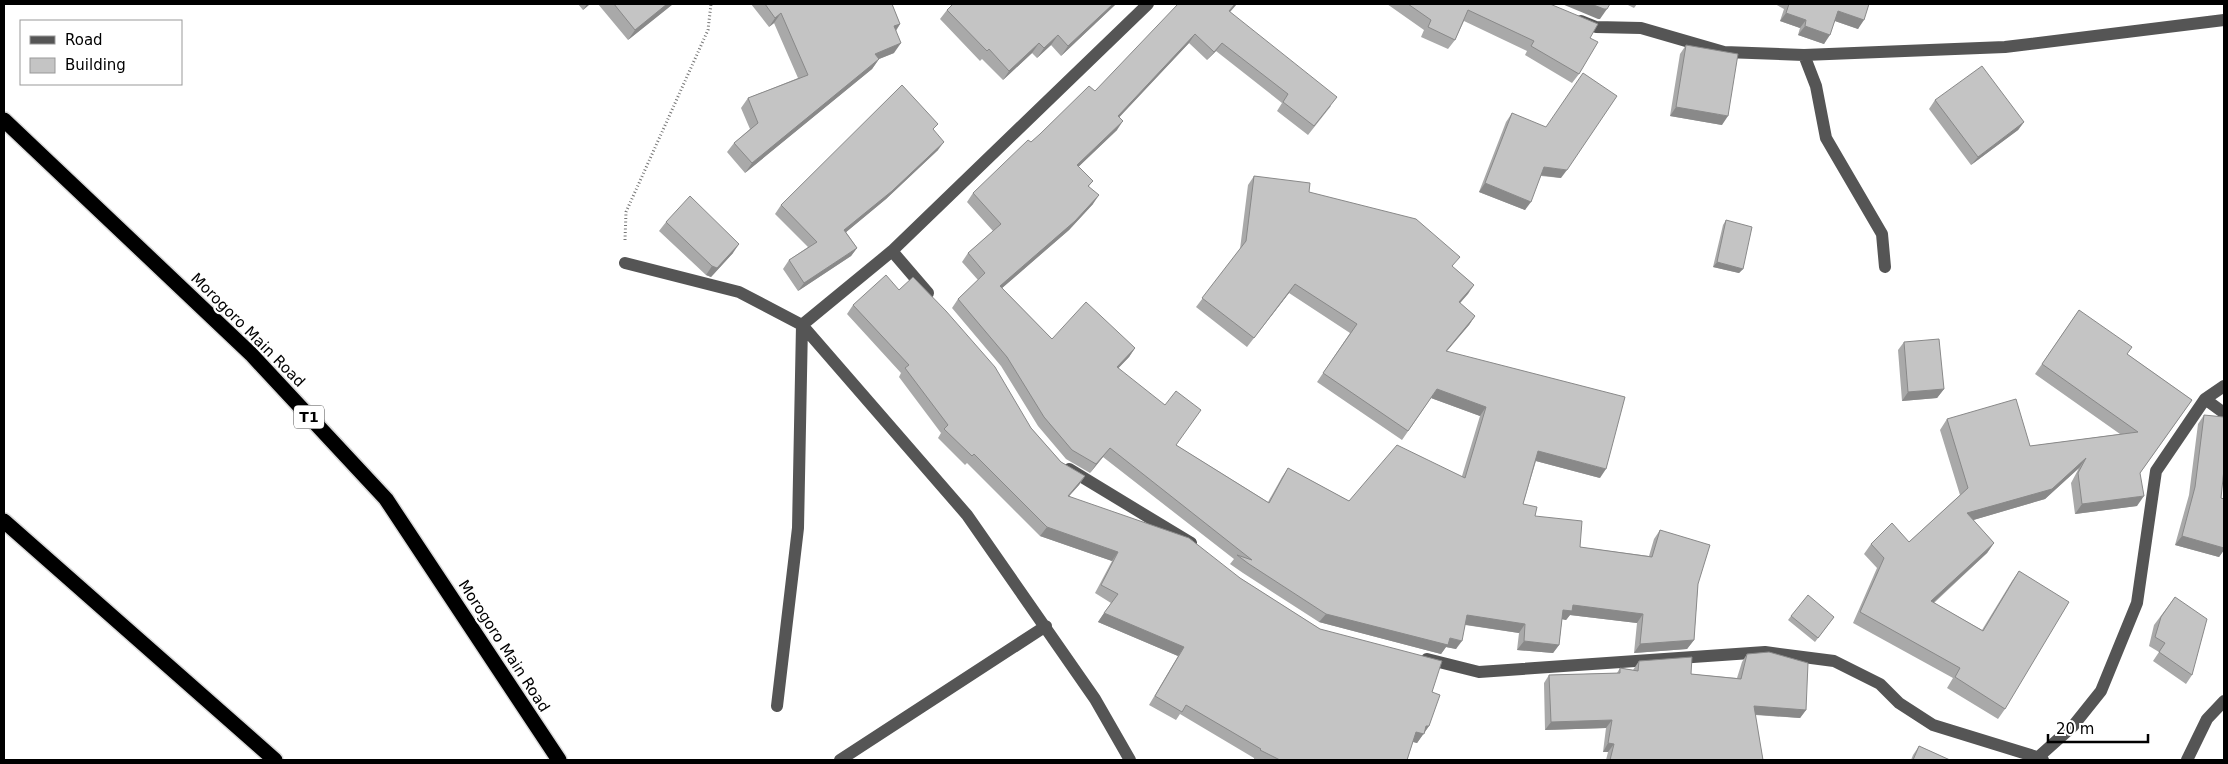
<svg xmlns="http://www.w3.org/2000/svg" width="2228" height="764" font-family="'DejaVu Sans',sans-serif">
<rect width="100%" height="100%" fill="#fff"/>
<g fill="none" stroke-linecap="round" stroke-linejoin="round">
<defs>
<path id="highway" d="M 4,120 L 251,354 L 386,499 L 559,760
M 4,521 L 275,760"/>
</defs>
<use href="#highway" stroke="#dbdbdb" stroke-width="18"/>
<path stroke="#777" stroke-width="3" stroke-dasharray="1 2.5" stroke-linecap="butt" d="M 625,240 L 626,212 L 708,30 L 711,4"/>
<path stroke="#555" stroke-width="12" d="M 1581,21 L 1596,27 L 1641,28 L 1724,52 L 1804,55 L 2005,47 L 2224,20
M 1804,55 L 1816,86 L 1826,138 L 1882,234 L 1885,267
M 892,251 L 928,293
M 625,263 L 739,292 L 802,325 L 967,515 L 1095,699 L 1130,760
M 2205,399 L 2224,413
M 1069,469 L 1191,543
M 1427,659 L 1479,672 L 1765,652 L 1834,661 L 1880,684 L 1899,703 L 1933,725 L 2040,758 L 2043,760
M 777,706 L 798,528 L 802,325 L 892,251 L 1148,4
M 840,760 L 1046,626
M 2035,760 L 2073,726 L 2101,691 L 2137,603 L 2156,471 L 2205,399 L 2224,386
M 2187,760 L 2207,719 L 2224,701"/>
<use href="#highway" stroke="#000" stroke-width="15"/>
</g>
<path fill="#a9a9a9" d="M 578,4 L 590,4 L 583,10 Z
M 598,4 L 673,4 L 628,40 Z
M 751,4 L 892,4 L 900,24 L 896,31 L 894,53 L 879,59 L 872,69 L 745,173 L 727,152 L 734,143 L 750,129 L 741,108 L 748,98 L 798,78 L 774,23 L 769,27 Z
M 1116,4 L 1061,56 L 1051,45 L 1037,58 L 1032,53 L 1003,80 L 982,59 L 980,61 L 940,19 L 947,10 Z
M 1387,4 L 1550,4 L 1590,38 L 1579,74 L 1572,83 L 1525,55 L 1527,51 L 1464,21 L 1455,40 L 1448,49 L 1421,37 L 1424,30 Z
M 1626,4 L 1637,4 L 1634,8 Z
M 1775,4 L 1869,4 L 1858,29 L 1835,21 L 1824,44 L 1798,35 L 1800,28 L 1780,21 L 1784,9 Z
M 1230,12 L 1331,106 L 1308,135 L 1277,111 L 1282,103 L 1216,51 L 1207,60 L 1189,43 L 1119,117 L 1117,130 L 1078,167 L 1093,181 L 1089,186 L 1093,204 L 1069,230 L 1002,288 L 1052,339 L 1135,348 L 1129,357 L 1118,368 L 1176,445 L 1268,502 L 1282,477 L 1288,468 L 1349,501 L 1462,476 L 1480,416 L 1431,398 L 1402,440 L 1317,382 L 1350,333 L 1289,293 L 1247,347 L 1196,307 L 1240,249 L 1248,185 L 1254,176 L 1309,192 L 1453,267 L 1474,285 L 1460,303 L 1475,316 L 1469,325 L 1447,351 L 1600,478 L 1536,461 L 1523,504 L 1535,516 L 1580,547 L 1649,556 L 1654,539 L 1660,530 L 1698,584 L 1694,640 L 1687,649 L 1634,653 L 1637,623 L 1570,615 L 1566,620 L 1562,619 L 1559,645 L 1553,653 L 1517,650 L 1519,633 L 1465,625 L 1456,649 L 1446,647 L 1441,654 L 1319,622 L 1243,573 L 1230,564 L 1234,559 L 1103,457 L 1090,473 L 1066,459 L 1038,426 L 1001,366 L 952,308 L 958,299 L 978,280 L 962,262 L 968,253 L 993,231 L 967,202 L 973,193 L 1031,142 L 1095,91 Z
M 1686,45 L 1722,125 L 1670,116 L 1680,54 Z
M 1935,100 L 2024,122 L 2018,130 L 1971,165 L 1929,109 Z
M 1512,113 L 1561,178 L 1541,176 L 1525,210 L 1479,192 L 1506,122 Z
M 934,130 L 938,150 L 886,199 L 846,232 L 857,248 L 851,256 L 798,291 L 783,269 L 789,260 L 808,247 L 775,214 L 781,205 Z
M 1726,220 L 1743,269 L 1739,273 L 1713,267 L 1723,225 Z
M 666,222 L 733,253 L 711,277 L 706,275 L 659,231 Z
M 899,290 L 1031,428 L 1061,462 L 1085,476 L 1079,485 L 1069,496 L 1240,578 L 1320,629 L 1432,692 L 1429,726 L 1417,743 L 1413,742 L 1407,760 L 1256,760 L 1254,759 L 1254,758 L 1180,714 L 1176,720 L 1149,705 L 1178,656 L 1098,622 L 1111,603 L 1095,593 L 1112,561 L 1040,536 L 967,463 L 965,465 L 938,438 L 941,433 L 899,377 L 901,373 L 847,314 L 853,305 Z
M 2079,310 L 2127,354 L 2192,400 L 2140,473 L 2137,506 L 2075,514 L 2071,483 L 2079,468 L 2045,499 L 1973,520 L 1994,543 L 1987,553 L 1934,603 L 1982,630 L 2012,581 L 2019,571 L 2005,709 L 1998,719 L 1947,688 L 1953,678 L 1853,623 L 1877,568 L 1864,554 L 1871,544 L 1909,542 L 1960,495 L 1940,430 L 1947,419 L 2030,446 L 2120,434 L 2035,374 Z
M 1904,342 L 1944,389 L 1937,398 L 1902,401 L 1898,350 Z
M 2204,415 L 2221,498 L 2224,499 L 2224,550 L 2219,557 L 2175,545 L 2189,495 L 2198,424 Z
M 2175,597 L 2192,675 L 2186,684 L 2153,661 L 2159,652 L 2149,646 L 2154,625 Z
M 1791,616 L 1834,617 L 1815,642 L 1788,620 Z
M 1747,654 L 1806,710 L 1800,718 L 1755,715 L 1763,760 L 1606,760 L 1608,752 L 1603,752 L 1606,728 L 1545,730 L 1544,683 L 1549,675 L 1617,673 L 1620,668 L 1633,670 L 1639,661 L 1691,674 L 1737,678 L 1742,662 Z
M 1919,746 L 1950,760 L 1911,760 L 1913,755 Z"/>
<path fill="#898989" d="M 587,4 L 590,4 L 583,10 Z
M 667,4 L 673,4 L 628,40 L 635,30 Z
M 1113,4 L 1116,4 L 1061,56 L 1068,46 Z
M 1235,4 L 1237,4 L 1223,20 L 1229,11 Z
M 1562,4 L 1591,4 L 1607,9 L 1600,19 L 1598,19 Z
M 1838,11 L 1864,20 L 1858,29 L 1832,20 Z
M 781,13 L 774,23 L 769,27 L 775,18 Z
M 1786,13 L 1806,20 L 1800,28 L 1780,21 Z
M 900,24 L 894,33 L 894,26 Z
M 1805,26 L 1830,35 L 1824,44 L 1798,35 Z
M 1195,34 L 1189,43 L 1112,125 L 1118,116 Z
M 1058,35 L 1051,45 L 1037,58 L 1044,48 Z
M 901,43 L 894,53 L 879,59 L 872,69 L 745,173 L 752,163 L 875,54 Z
M 1039,43 L 1032,53 L 1003,80 L 1009,71 Z
M 1222,43 L 1216,51 L 1207,60 L 1214,52 Z
M 1676,107 L 1728,116 L 1722,125 L 1670,116 Z
M 1123,121 L 1117,130 L 1071,174 L 1077,165 Z
M 2024,122 L 2018,130 L 1971,165 L 1978,157 Z
M 944,142 L 938,150 L 886,199 L 839,238 L 844,230 Z
M 1544,167 L 1567,170 L 1561,178 L 1539,175 Z
M 1485,183 L 1531,202 L 1525,210 L 1479,192 Z
M 1099,195 L 1093,204 L 1069,230 L 994,295 L 1000,286 Z
M 739,244 L 733,253 L 711,277 L 706,275 L 712,266 Z
M 857,248 L 851,256 L 798,291 L 804,283 Z
M 1717,262 L 1743,269 L 1739,273 L 1713,267 Z
M 1295,284 L 1289,293 L 1247,347 L 1254,338 Z
M 1474,285 L 1468,294 L 1453,311 L 1459,302 Z
M 1475,316 L 1469,325 L 1439,360 L 1446,351 Z
M 1135,348 L 1129,357 L 1111,376 L 1117,367 Z
M 1437,389 L 1486,407 L 1480,416 L 1431,398 Z
M 1944,389 L 1937,398 L 1902,401 L 1908,392 Z
M 1110,448 L 1103,457 L 1090,473 L 1096,464 Z
M 1538,451 L 1606,469 L 1600,478 L 1532,460 Z
M 2086,458 L 2079,468 L 2045,499 L 1960,524 L 1967,513 Z
M 1085,476 L 1079,485 L 1062,504 L 1068,496 Z
M 2144,496 L 2137,506 L 2075,514 L 2082,504 Z
M 1047,527 L 1118,552 L 1112,561 L 1040,536 Z
M 2182,536 L 2224,548 L 2224,550 L 2219,557 L 2175,545 Z
M 1994,543 L 1987,553 L 1924,611 L 1931,601 Z
M 1573,605 L 1643,614 L 1637,623 L 1570,615 L 1566,620 L 1556,618 L 1563,610 Z
M 1104,613 L 1184,647 L 1178,656 L 1098,622 Z
M 1326,614 L 1462,641 L 1456,649 L 1446,647 L 1441,654 L 1319,622 Z
M 1467,615 L 1525,624 L 1519,633 L 1461,624 Z
M 1694,640 L 1687,649 L 1634,653 L 1640,644 Z
M 1524,641 L 1559,645 L 1553,653 L 1517,650 Z
M 1754,706 L 1806,710 L 1800,718 L 1748,714 Z
M 1612,720 L 1606,728 L 1545,730 L 1551,722 Z
M 1426,726 L 1429,726 L 1417,743 L 1410,741 L 1416,732 Z
M 1608,743 L 1614,744 L 1608,752 L 1603,752 Z"/>
<path fill="#c4c4c4" stroke="#898989" d="M 614,4 L 667,4 L 635,30 Z
M 765,4 L 892,4 L 900,24 L 894,26 L 901,43 L 875,54 L 879,59 L 752,163 L 734,143 L 758,123 L 748,98 L 808,75 L 781,13 L 775,18 Z
M 953,4 L 1113,4 L 1068,46 L 1058,35 L 1044,48 L 1039,43 L 1009,71 L 989,49 L 987,51 L 947,10 Z
M 1178,4 L 1235,4 L 1229,11 L 1337,97 L 1314,126 L 1283,102 L 1288,94 L 1222,43 L 1214,52 L 1195,34 L 1118,116 L 1123,121 L 1077,165 L 1093,181 L 1088,186 L 1099,195 L 1075,221 L 1000,286 L 1052,339 L 1086,302 L 1135,348 L 1117,367 L 1165,405 L 1176,391 L 1201,410 L 1176,445 L 1269,503 L 1288,468 L 1349,501 L 1397,445 L 1465,478 L 1486,407 L 1437,389 L 1408,431 L 1323,373 L 1357,324 L 1295,284 L 1254,338 L 1202,298 L 1246,241 L 1254,176 L 1310,183 L 1309,192 L 1416,219 L 1460,257 L 1452,266 L 1474,285 L 1459,302 L 1475,316 L 1446,351 L 1625,397 L 1606,469 L 1538,451 L 1523,504 L 1537,507 L 1535,516 L 1582,521 L 1580,547 L 1652,557 L 1660,530 L 1710,545 L 1698,584 L 1694,640 L 1640,644 L 1643,614 L 1573,605 L 1572,611 L 1563,610 L 1559,645 L 1524,641 L 1525,624 L 1467,615 L 1462,641 L 1450,638 L 1448,645 L 1326,614 L 1249,564 L 1237,555 L 1252,560 L 1110,448 L 1096,464 L 1072,450 L 1044,417 L 1007,357 L 958,299 L 985,273 L 968,253 L 1001,224 L 973,193 L 1028,140 L 1031,142 L 1040,134 L 1089,86 L 1095,91 Z
M 1408,4 L 1550,4 L 1598,24 L 1590,38 L 1598,42 L 1579,74 L 1531,46 L 1534,41 L 1468,10 L 1455,40 L 1428,27 L 1431,20 Z
M 1591,4 L 1610,4 L 1607,9 L 1604,9 Z
M 1789,4 L 1869,4 L 1864,20 L 1838,11 L 1830,35 L 1805,26 L 1806,20 L 1786,13 Z
M 1686,45 L 1738,54 L 1728,116 L 1676,107 Z
M 1982,66 L 2024,122 L 1978,157 L 1935,100 Z
M 1583,73 L 1617,96 L 1567,170 L 1544,167 L 1531,202 L 1485,183 L 1512,113 L 1546,127 Z
M 902,85 L 938,124 L 933,129 L 944,142 L 892,191 L 844,230 L 857,248 L 804,283 L 789,260 L 817,242 L 781,205 Z
M 690,196 L 739,244 L 717,268 L 712,266 L 666,222 Z
M 1726,220 L 1752,227 L 1743,269 L 1717,262 Z
M 886,275 L 899,290 L 913,277 L 946,311 L 995,367 L 1031,428 L 1061,462 L 1085,476 L 1068,496 L 1189,538 L 1240,578 L 1320,629 L 1442,661 L 1432,692 L 1440,695 L 1429,726 L 1426,726 L 1424,734 L 1416,732 L 1407,760 L 1280,760 L 1260,750 L 1261,749 L 1186,705 L 1182,712 L 1155,696 L 1184,647 L 1104,613 L 1118,594 L 1101,585 L 1118,552 L 1047,527 L 974,454 L 972,456 L 944,429 L 948,425 L 905,368 L 909,365 L 853,305 Z
M 2079,310 L 2132,347 L 2127,354 L 2192,400 L 2140,473 L 2144,496 L 2082,504 L 2078,473 L 2086,458 L 2052,489 L 1967,513 L 1994,543 L 1931,601 L 1983,631 L 2019,571 L 2069,602 L 2005,709 L 1955,677 L 1960,668 L 1860,612 L 1884,558 L 1871,544 L 1892,523 L 1909,542 L 1968,488 L 1947,419 L 2016,399 L 2030,446 L 2138,432 L 2042,364 Z
M 1939,339 L 1944,389 L 1908,392 L 1904,342 Z
M 2204,415 L 2224,417 L 2224,469 L 2221,498 L 2224,499 L 2224,548 L 2182,536 L 2195,487 Z
M 1808,595 L 1834,617 L 1818,638 L 1791,616 Z
M 2175,597 L 2207,619 L 2192,675 L 2159,652 L 2165,643 L 2155,637 L 2161,617 Z
M 1769,652 L 1808,663 L 1806,710 L 1754,706 L 1763,760 L 1610,760 L 1614,744 L 1608,743 L 1612,720 L 1551,722 L 1549,675 L 1620,673 L 1620,668 L 1638,671 L 1639,661 L 1692,657 L 1691,674 L 1741,679 L 1747,654 Z
M 1919,746 L 1950,760 L 1913,760 Z"/>
<g text-anchor="middle" dominant-baseline="central" stroke-width="4.5" stroke-linejoin="round" paint-order="stroke">
<rect fill="#fff" stroke="#4c4c4c" stroke-width="1" x="294" y="405.5" width="30" height="23" rx="4"/>
<g font-size="14" font-weight="bold" fill="#000">
<text x="309" y="417">T1</text>
</g>
<g font-size="15" fill="#000" stroke="#fff">
<text transform="translate(248 330) rotate(45)">Morogoro Main Road</text>
<text transform="translate(504 646) rotate(57)">Morogoro Main Road</text>
</g>
</g>
<rect width="2228" height="764" fill="none" stroke="#000000" stroke-width="10"/>
<rect x="20" y="20" width="162" height="65" fill="#ffffff" stroke="#999999"/>
<rect x="30" y="36" width="25" height="8" fill="#555555" stroke="#999999"/>
<text x="65" y="45" font-size="15" fill="#000000">Road</text>
<rect x="30" y="58" width="25" height="15" fill="#c4c4c4" stroke="#999999"/>
<text x="65" y="70" font-size="15" fill="#000000">Building</text>
<path d="M2048 734v8h100v-8" fill="none" stroke="#000000" stroke-width="2.5"/>
<text x="2056" y="734" font-size="15" fill="#000000" stroke="#ffffff" stroke-width="4" paint-order="stroke">20 m</text>
</svg>
